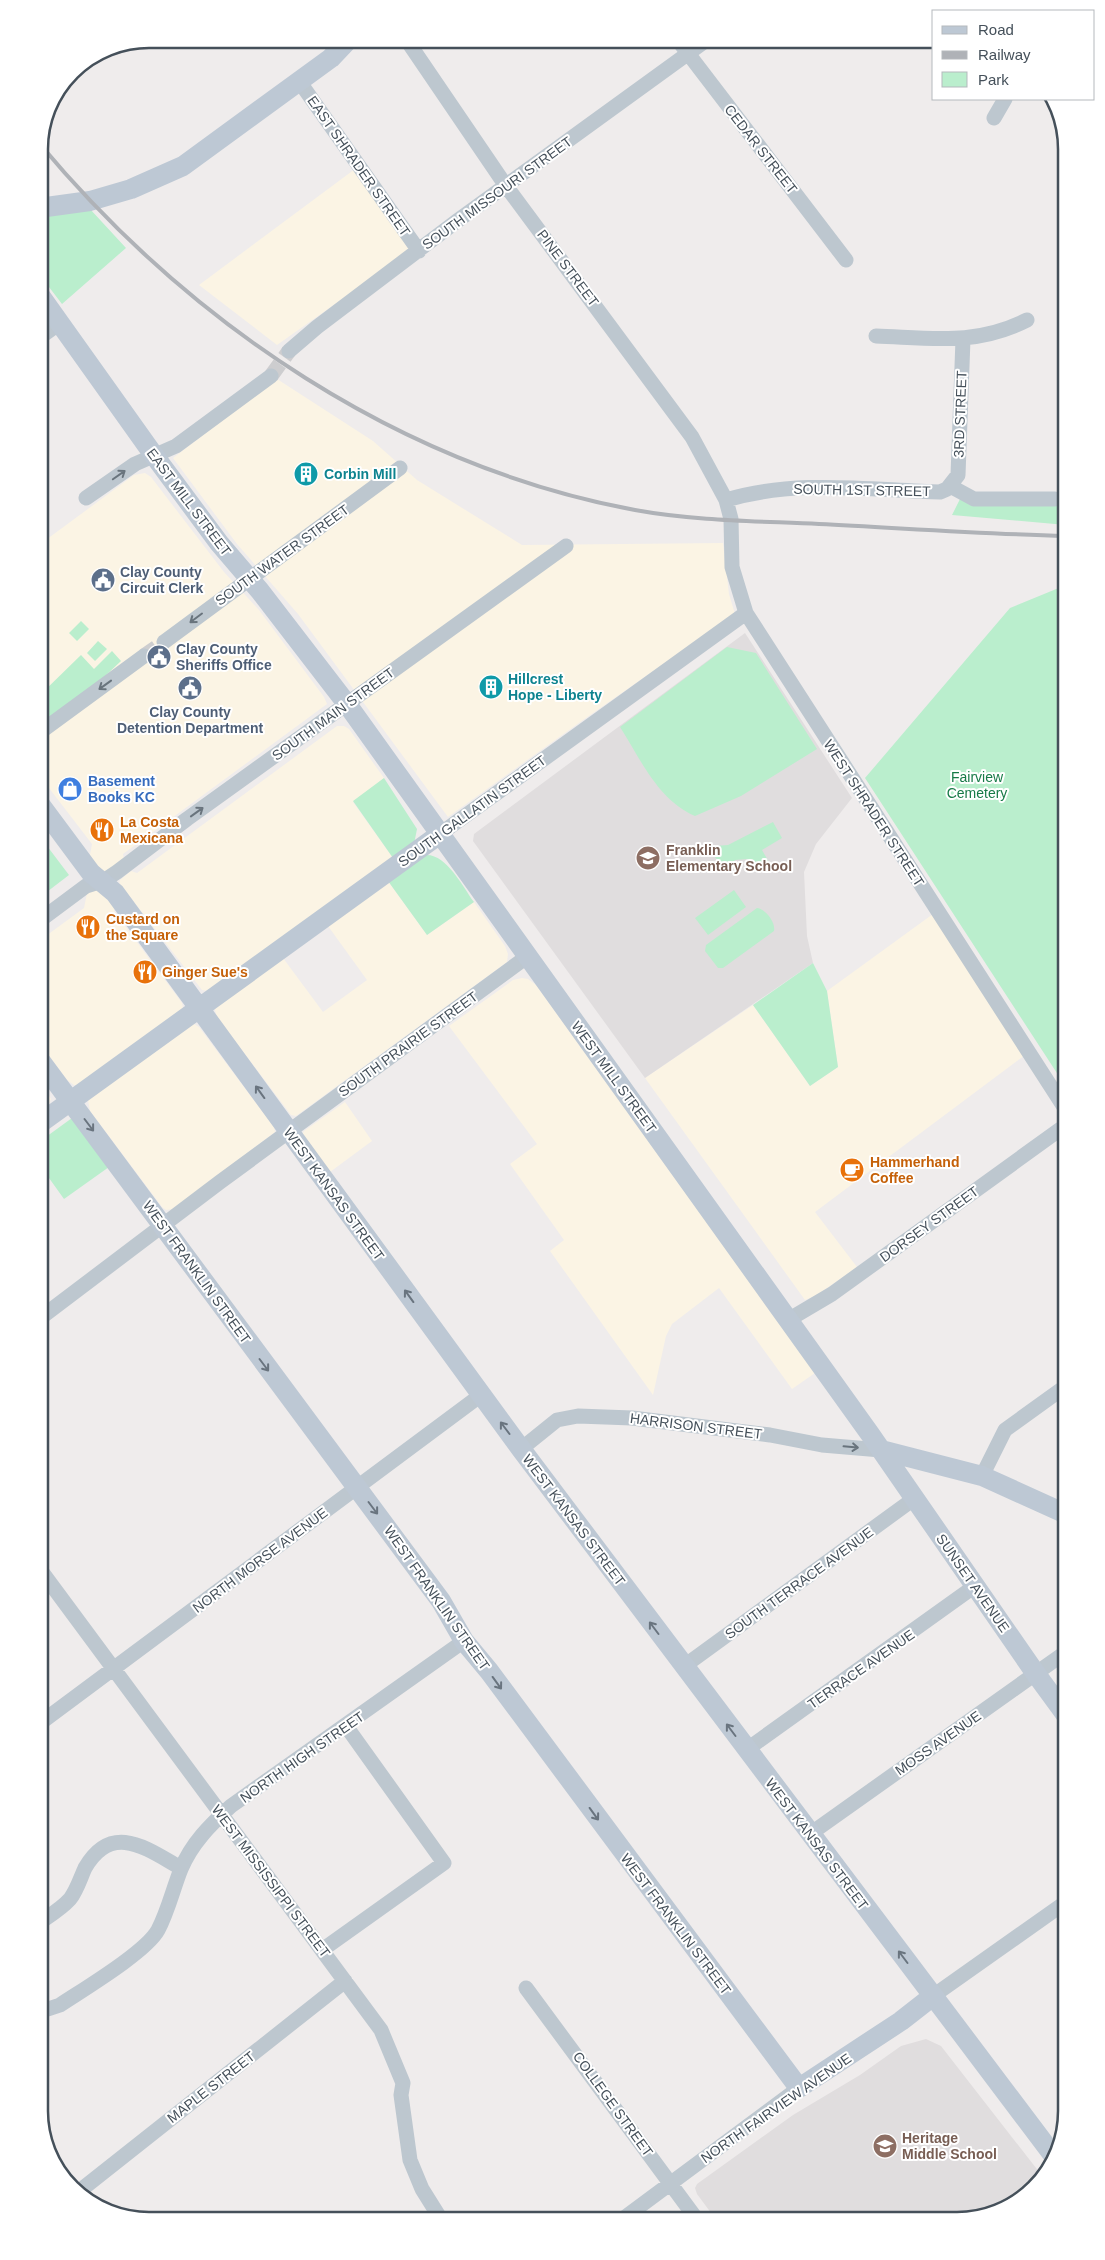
<svg xmlns="http://www.w3.org/2000/svg" width="1105" height="2260" font-family="Arial,sans-serif">
<rect width="100%" height="100%" fill="#efecec"/>
<path fill="#fbf4e4" d="M 355,169 L 410,251 L 277,345 L 199,285 Z
M 277,379 L 373,441 L 417,480 L 522,545 L 723,543 L 729,594 L 735,614 L 583,720 L 448,817 L 298,614 L 237,544 L 173,458 Z
M 145,473 L 151,477 L 224,572 L 259,610 L 324,697 L 327,704 L 123,854 L 124,860 L 105,872 L 89,860 L 92,844 L 39,775 L 39,545 L 134,475 Z
M 337,726 L 344,726 L 349,729 L 384,778 L 353,802 L 393,858 L 209,991 L 202,990 L 131,898 L 119,886 L 120,880 L 131,871 L 137,873 Z
M 388,881 L 427,935 L 474,902 L 505,946 L 508,954 L 507,962 L 296,1116 L 291,1115 L 217,1017 L 215,1010 L 216,1006 L 283,958 L 323,1012 L 367,980 L 328,926 Z
M 96,888 L 115,904 L 114,911 L 182,1003 L 183,1008 L 79,1085 L 74,1085 L 67,1080 L 39,1042 L 39,941 L 84,908 L 87,893 Z
M 933,914 L 1025,1055 L 815,1212 L 857,1267 L 817,1295 L 805,1300 L 645,1078 L 753,1005 L 810,1086 L 838,1067 L 827,991 Z
M 522,978 L 528,979 L 536,985 L 815,1373 L 792,1389 L 719,1288 L 672,1324 L 666,1336 L 653,1395 L 550,1251 L 564,1240 L 510,1164 L 537,1144 L 449,1026 L 513,980 Z
M 194,1024 L 199,1027 L 274,1127 L 275,1132 L 173,1209 L 166,1210 L 162,1207 L 90,1111 L 88,1100 Z
M 39,1080 L 51,1099 L 49,1104 L 39,1112 Z
M 345,1102 L 372,1141 L 330,1172 L 302,1135 L 304,1131 Z"/>
<path fill="#e0ddde" d="M 745,633 L 852,798 L 816,844 L 804,872 L 807,936 L 813,963 L 645,1078 L 473,841 L 474,834 Z
M 926,2039 L 941,2046 L 1043,2177 L 998,2213 L 956,2221 L 717,2221 L 697,2194 L 695,2188 L 697,2184 L 793,2115 L 860,2075 L 901,2046 Z"/>
<path fill="#baeecd" d="M 90,209 L 126,248 L 62,304 L 39,274 L 39,220 L 49,214 Z
M 1066,473 L 1066,525 L 952,515 L 960,499 L 1065,506 Z
M 1066,585 L 1066,1087 L 865,778 L 1010,608 Z
M 81,621 L 89,629 L 77,641 L 69,633 Z
M 98,641 L 107,649 L 95,661 L 87,653 Z
M 727,647 L 756,653 L 817,749 L 741,796 L 695,816 C 658,800 641,760 620,727 Z
M 112,651 L 121,661 L 102,679 L 39,725 L 39,713 L 46,705 L 39,696 L 81,655 L 94,669 Z
M 384,778 L 417,829 L 414,844 L 393,858 L 353,801 Z
M 773,822 L 782,838 L 762,850 L 770,864 L 756,872 L 747,859 L 735,860 L 730,868 L 726,869 L 711,853 L 714,846 L 728,845 Z
M 41,838 L 69,875 L 39,898 L 39,840 Z
M 425,855 C 446,853 463,887 474,902 L 427,935 L 388,881 Z
M 734,890 L 746,907 L 708,935 L 695,918 Z
M 757,908 C 766,909 776,923 774,931 L 723,968 L 718,968 L 705,951 L 706,945 Z
M 813,963 L 827,991 L 838,1067 L 810,1086 L 753,1005 Z
M 72,1118 L 109,1167 L 64,1199 L 39,1164 L 39,1142 Z"/>
<g fill="none" stroke-linecap="round" stroke-linejoin="round">
<path stroke="#cdcdcf" stroke-width="15" stroke-dasharray="15 8" stroke-linecap="butt" d="M 271,376 L 289,351
M 144,656 L 164,642"/>
<path stroke="#bdc7cf" stroke-width="15" d="M 406,39 L 506,186 L 692,437 L 726,500 L 731,519 L 732,567 L 746,613 L 1066,1110
M 677,39 L 846,260
M 299,81 L 419,251
M 994,118 L 1005,99
M 876,336 C 931,338 976,346 1027,320
M 39,338 L 60,323
M 289,351 L 317,327 L 457,221 L 708,39
M 950,486 L 974,499 L 1055,499
M 86,498 L 135,464 L 176,446 L 271,376
M 726,500 C 796,479 868,490 940,492 L 947,489 L 958,475 L 963,339
M 164,642 L 400,468
M 39,733 L 144,656
M 440,834 L 746,613
M 39,921 L 86,886 L 105,880 L 117,872 L 187,819 L 566,546
M 39,1319 L 220,1182 L 528,956
M 788,1320 L 832,1294 L 1066,1125
M 521,1449 L 557,1420 L 578,1416 L 632,1418 L 770,1435 L 822,1445 L 881,1450
M 982,1476 L 1005,1430 L 1066,1386
M 39,1568 L 381,2030 L 403,2083 L 401,2095 L 410,2160 L 422,2189 L 442,2221
M 683,1667 L 915,1498
M 39,1724 L 481,1395
M 746,1750 L 975,1586
M 810,1834 L 1066,1652
M 39,1923 C 49,1916 61,1909 70,1899 C 77,1890 80,1879 85,1868 C 112,1821 147,1849 181,1868
M 322,1950 L 444,1863 L 346,1726
M 526,1988 L 698,2221
M 933,1996 L 1066,1902
M 39,2007 L 48,2009 L 60,2005 C 84,1989 146,1952 158,1930 C 168,1911 173,1889 181,1869 C 192,1843 210,1825 231,1806 L 464,1641
M 77,2193 L 345,1981
M 620,2221 L 799,2088"/>
<path stroke="#bdc8d4" stroke-width="20" d="M 39,208 L 90,201 L 131,189 L 183,166 L 331,58 L 349,39
M 39,294 L 153,454 L 219,543 L 260,591 L 347,704 L 870,1434 L 1036,1674 L 1066,1715
M 39,803 L 91,873 L 115,893 L 521,1449 L 1053,2155
M 39,1059 L 441,1601 L 464,1641 L 489,1671 L 799,2088 L 901,2021 L 933,1996
M 39,1124 L 440,834
M 881,1450 L 982,1476 L 1066,1514"/>
<path stroke="#afb2b7" stroke-width="4" d="M 39,143 C 191,325 400,466 635,510 C 695,521 758,521 819,524 C 901,528 984,534 1066,536"/>
</g>
<defs><path id="oneway-shaft" d="M-6 0H5M1.5-3L5.5 0L1.5 3" fill="none" stroke-width="1.6" stroke-linecap="round" stroke-linejoin="round" transform="scale(1.25)"/></defs>
<g stroke="#69747d">
<use href="#oneway-shaft" transform="translate(119 475) rotate(-35)"/>
<use href="#oneway-shaft" transform="translate(196 618) rotate(143)"/>
<use href="#oneway-shaft" transform="translate(105 685) rotate(144)"/>
<use href="#oneway-shaft" transform="translate(197 812) rotate(-36)"/>
<use href="#oneway-shaft" transform="translate(851 1447) rotate(5)"/>
</g>
<g stroke="#69747f">
<use href="#oneway-shaft" transform="translate(260 1092) rotate(-126)"/>
<use href="#oneway-shaft" transform="translate(89 1125) rotate(53)"/>
<use href="#oneway-shaft" transform="translate(409 1296) rotate(-126)"/>
<use href="#oneway-shaft" transform="translate(264 1365) rotate(53)"/>
<use href="#oneway-shaft" transform="translate(505 1428) rotate(-127)"/>
<use href="#oneway-shaft" transform="translate(373 1508) rotate(53)"/>
<use href="#oneway-shaft" transform="translate(654 1628) rotate(-127)"/>
<use href="#oneway-shaft" transform="translate(497 1683) rotate(54)"/>
<use href="#oneway-shaft" transform="translate(731 1730) rotate(-127)"/>
<use href="#oneway-shaft" transform="translate(594 1814) rotate(54)"/>
<use href="#oneway-shaft" transform="translate(903 1957) rotate(-127)"/>
</g>
<defs>
<symbol id="building-disc" viewBox="-11 -11 22 22"><circle r="9.5" fill="#0f9aa8" stroke="#fff"/><path d="M-4-6H4V6H1V3H-1V6H-4ZM-2.5-4.3h1.7v1.8h-1.7ZM.8-4.3h1.7v1.8H.8ZM-2.5-1h1.7V.8h-1.7ZM.8-1h1.7V.8H.8Z" fill="#fff"/></symbol>
<symbol id="civic-disc" viewBox="-11 -11 22 22"><circle r="9.5" fill="#5c6f8a" stroke="#fff"/><path d="M-.6-6.5H3V-4.5H.6V-3L4-1V1h2V6H-6V1h2V-1L-.6-3ZM-1.2 2.5V6h2.4V2.5Z" fill="#fff"/></symbol>
<symbol id="shop-disc" viewBox="-11 -11 22 22"><circle r="9.5" fill="#3f7fe0" stroke="#fff"/><path d="M-5-2.5h2.3a2.7 3.5 0 0 1 5.4 0H5L5.5 6h-11ZM-1.5-2.5h3a1.5 2.3 0 0 0-3 0Z" fill="#fff"/></symbol>
<symbol id="restaurant-disc" viewBox="-11 -11 22 22"><circle r="9.5" fill="#e8710a" stroke="#fff"/><path d="M-5-6h1v4h1v-4h1v4h1v-4h1v5L-1.5 .5V6h-2V.5L-5-1ZM5-6V6H3V1.5H1.5Q1.5-4 5-6Z" fill="#fff"/></symbol>
<symbol id="school-disc" viewBox="-11 -11 22 22"><circle r="9.5" fill="#8d6e63" stroke="#fff"/><path d="M0-5L7-2L0 1L-7-2ZM-4 1L0 2.5L4 1V4Q0 6-4 4Z" fill="#fff"/></symbol>
<symbol id="cafe-disc" viewBox="-11 -11 22 22"><circle r="9.5" fill="#e8710a" stroke="#fff"/><path d="M-5.5-4.5H6V0H3Q3 3.5 0 3.5H-2.5Q-5.5 3.5-5.5 0ZM3-3.2v2h1.7v-2ZM-6 4.5H4V6H-6Z" fill="#fff"/></symbol>
</defs>
<g fill-rule="evenodd">
<use href="#building-disc" x="292" y="460" width="28" height="28"/>
<use href="#civic-disc" x="89" y="566" width="28" height="28"/>
<use href="#civic-disc" x="145" y="643" width="28" height="28"/>
<use href="#building-disc" x="477" y="673" width="28" height="28"/>
<use href="#civic-disc" x="176" y="674" width="28" height="28"/>
<use href="#shop-disc" x="56" y="775" width="28" height="28"/>
<use href="#restaurant-disc" x="88" y="816" width="28" height="28"/>
<use href="#school-disc" x="634" y="844" width="28" height="28"/>
<use href="#restaurant-disc" x="74" y="913" width="28" height="28"/>
<use href="#restaurant-disc" x="131" y="958" width="28" height="28"/>
<use href="#cafe-disc" x="838" y="1156" width="28" height="28"/>
<use href="#school-disc" x="871" y="2132" width="28" height="28"/>
</g>
<g text-anchor="middle" dominant-baseline="central" stroke-width="4" stroke-linejoin="round" paint-order="stroke">
<g font-size="14" fill="#45505a" stroke="#fff">
<text transform="translate(761 149) rotate(52)">CEDAR STREET</text>
<text transform="translate(359 166) rotate(55)">EAST SHRADER STREET</text>
<text transform="translate(497 193) rotate(-36)">SOUTH MISSOURI STREET</text>
<text transform="translate(568 268) rotate(53)">PINE STREET</text>
<text transform="translate(960 414) rotate(-88)">3RD STREET</text>
<text transform="translate(862 490) rotate(1)">SOUTH 1ST STREET</text>
<text transform="translate(189 502) rotate(53)">EAST MILL STREET</text>
<text transform="translate(282 555) rotate(-36)">SOUTH WATER STREET</text>
<text transform="translate(333 714) rotate(-36)">SOUTH MAIN STREET</text>
<text transform="translate(472 811) rotate(-36)">SOUTH GALLATIN STREET</text>
<text transform="translate(874 813) rotate(57)">WEST SHRADER STREET</text>
<text transform="translate(408 1044) rotate(-36)">SOUTH PRAIRIE STREET</text>
<text transform="translate(614 1077) rotate(54)">WEST MILL STREET</text>
<text transform="translate(334 1194) rotate(54)">WEST KANSAS STREET</text>
<text transform="translate(929 1224) rotate(-36)">DORSEY STREET</text>
<text transform="translate(197 1272) rotate(54)">WEST FRANKLIN STREET</text>
<text transform="translate(696 1426) rotate(7)">HARRISON STREET</text>
<text transform="translate(574 1520) rotate(53)">WEST KANSAS STREET</text>
<text transform="translate(260 1560) rotate(-37)">NORTH MORSE AVENUE</text>
<text transform="translate(799 1583) rotate(-36)">SOUTH TERRACE AVENUE</text>
<text transform="translate(973 1583) rotate(55)">SUNSET AVENUE</text>
<text transform="translate(437 1598) rotate(55)">WEST FRANKLIN STREET</text>
<text transform="translate(861 1669) rotate(-35)">TERRACE AVENUE</text>
<text transform="translate(938 1743) rotate(-35)">MOSS AVENUE</text>
<text transform="translate(302 1757) rotate(-35)">NORTH HIGH STREET</text>
<text transform="translate(817 1844) rotate(53)">WEST KANSAS STREET</text>
<text transform="translate(271 1881) rotate(53)">WEST MISSISSIPPI STREET</text>
<text transform="translate(676 1924) rotate(53)">WEST FRANKLIN STREET</text>
<text transform="translate(211 2087) rotate(-38)">MAPLE STREET</text>
<text transform="translate(613 2104) rotate(54)">COLLEGE STREET</text>
<text transform="translate(776 2108) rotate(-35)">NORTH FAIRVIEW AVENUE</text>
</g>
<g font-size="14" font-weight="bold" fill="#0d838f" stroke="#fff" text-anchor="start">
<text x="324" y="474">Corbin Mill</text>
<text x="508" y="679">Hillcrest<tspan x="508" dy="16">Hope - Liberty</tspan></text>
</g>
<g font-size="14" font-weight="bold" fill="#4e5e75" stroke="#fff" text-anchor="start">
<text x="120" y="572">Clay County<tspan x="120" dy="16">Circuit Clerk</tspan></text>
<text x="176" y="649">Clay County<tspan x="176" dy="16">Sheriffs Office</tspan></text>
<text x="190" y="712" text-anchor="middle">Clay County<tspan x="190" dy="16">Detention Department</tspan></text>
</g>
<g font-size="14" fill="#177a47" stroke="#fff">
<text x="977" y="777">Fairview<tspan x="977" dy="16">Cemetery</tspan></text>
</g>
<g font-size="14" font-weight="bold" fill="#366cbe" stroke="#fff" text-anchor="start">
<text x="88" y="781">Basement<tspan x="88" dy="16">Books KC</tspan></text>
</g>
<g font-size="14" font-weight="bold" fill="#c56008" stroke="#fff" text-anchor="start">
<text x="120" y="822">La Costa<tspan x="120" dy="16">Mexicana</tspan></text>
<text x="106" y="919">Custard on<tspan x="106" dy="16">the Square</tspan></text>
<text x="162" y="972">Ginger Sue's</text>
<text x="870" y="1162">Hammerhand<tspan x="870" dy="16">Coffee</tspan></text>
</g>
<g font-size="14" font-weight="bold" fill="#785e54" stroke="#fff" text-anchor="start">
<text x="666" y="850">Franklin<tspan x="666" dy="16">Elementary School</tspan></text>
<text x="902" y="2138">Heritage<tspan x="902" dy="16">Middle School</tspan></text>
</g>
</g>
<path d="M0 0H1105V2260H0ZM149 48H957A101 101 0 0 1 1058 149V2111A101 101 0 0 1 957 2212H149A101 101 0 0 1 48 2111V149A101 101 0 0 1 149 48Z" fill="#fff" fill-rule="evenodd"/>
<path fill="none" stroke="#45505a" stroke-width="2.5" d="M149 48H957A101 101 0 0 1 1058 149V2111A101 101 0 0 1 957 2212H149A101 101 0 0 1 48 2111V149A101 101 0 0 1 149 48Z"/>
<rect x="932" y="10" width="162" height="90" fill="#ffffff" stroke="#b5b9bd"/>
<rect x="942" y="26" width="25" height="8" fill="#bdc8d4" stroke="#b5b9bd"/>
<text x="978" y="35" font-size="15" fill="#45505a">Road</text>
<rect x="942" y="51" width="25" height="8" fill="#afb2b7" stroke="#b5b9bd"/>
<text x="978" y="60" font-size="15" fill="#45505a">Railway</text>
<rect x="942" y="72" width="25" height="15" fill="#baeecd" stroke="#b5b9bd"/>
<text x="978" y="85" font-size="15" fill="#45505a">Park</text>
</svg>
